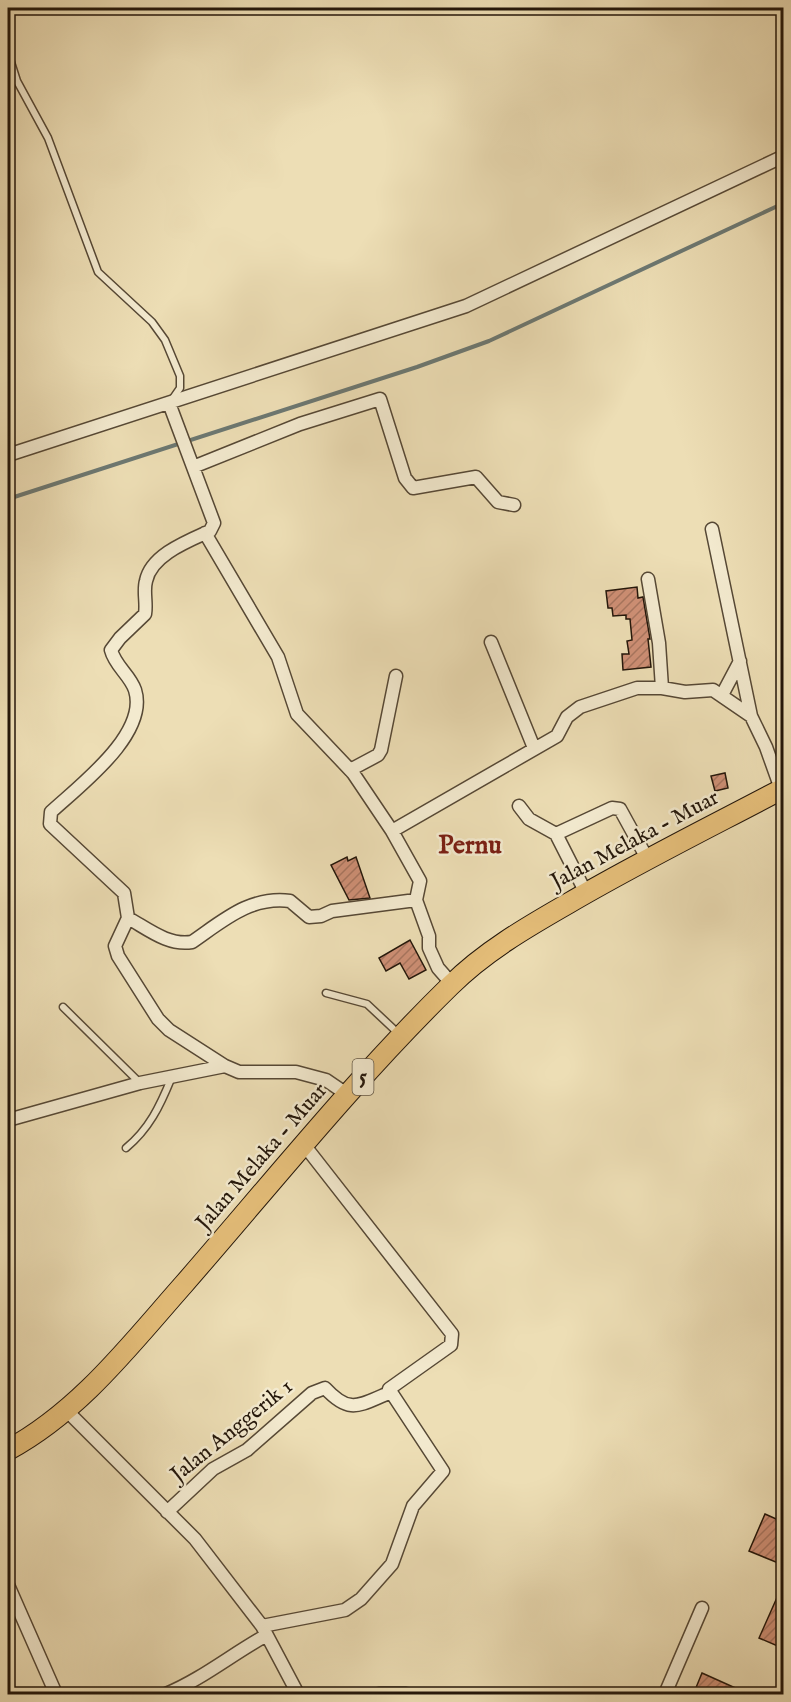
<svg xmlns="http://www.w3.org/2000/svg" width="791" height="1702" font-family="'IM FELL English',serif">
<defs>
<pattern id="building-hatch" width="6" height="6" patternUnits="userSpaceOnUse" patternTransform="scale(1.5)"><rect width="6" height="6" fill="#cf9076"/><path d="M-1 1l2-2M0 6l6-6M5 7l2-2" fill="none" stroke="#a8755f"/></pattern>
</defs>
<rect width="100%" height="100%" fill="#eddeb5"/>
<filter id="stains"><feTurbulence type="fractalNoise" baseFrequency=".00333" numOctaves="4"/><feColorMatrix values="0 0 0 0 .2 0 0 0 0 .09 0 0 0 0 .02 0 0 0 .5 -.17"/></filter>
<radialGradient id="worn" r=".72"><stop offset=".6" stop-color="#630" stop-opacity="0"/><stop offset="1" stop-color="#630" stop-opacity=".3"/></radialGradient>
<g fill="none" stroke-linecap="round" stroke-linejoin="round">
<path stroke="#6c7872" stroke-width="4" d="M 8,499 L 417,367 L 489,341 L 784,203"/>
</g>
<path fill="url(#building-hatch)" stroke="#23160a" stroke-width="1.5" d="M 637,587 L 638,598 L 643,597 L 650,639 L 648,639 L 651,667 L 623,670 L 622,654 L 629,654 L 627,641 L 632,640 L 630,619 L 626,619 L 626,615 L 613,616 L 612,608 L 608,608 L 606,591 Z
M 725,773 L 728,788 L 715,791 L 711,776 Z
M 347,857 L 348,861 L 356,857 L 370,898 L 349,900 L 331,865 Z
M 410,940 L 426,970 L 409,979 L 400,963 L 386,971 L 379,958 Z
M 765,1514 L 783,1522 L 783,1565 L 749,1551 Z
M 783,1584 L 783,1647 L 780,1647 L 759,1638 Z
M 702,1673 L 751,1695 L 693,1695 Z"/>
<g fill="none" stroke-linecap="round" stroke-linejoin="round">
<defs>
<path id="lane" d="M 8,53 L 17,81
M 8,77 L 17,81 L 48,138 L 98,272 L 152,322 L 165,340 L 180,376 L 180,388 L 171,401
M 326,993 L 367,1004 L 399,1034
M 63,1007 L 140,1083
M 126,1148 C 149,1129 160,1106 171,1079
M 782,1652 L 784,1653"/>
<path id="street" d="M 169,403 L 214,523 L 210,531 C 188,541 151,555 146,581 C 143,591 147,603 145,614 L 120,638 L 111,650 C 115,666 130,675 135,690 C 149,734 79,786 51,812 L 50,824 L 124,893 L 128,918 L 115,946 L 118,956 L 158,1019 L 169,1030 L 225,1066 L 239,1072 L 296,1072 L 326,1080 L 348,1095
M 8,455 L 466,306 L 784,156
M 193,467 L 300,424 L 380,399 L 405,478 L 413,488 L 476,477 L 498,502 L 514,505
M 712,529 L 751,716
M 205,533 L 278,657 L 297,714 L 353,773 L 392,831 L 420,881 L 416,900 L 429,936 L 429,948 L 438,968 L 452,984
M 648,579 L 659,643 L 662,688
M 491,642 L 534,748
M 722,695 L 740,661
M 350,770 L 378,755 L 381,750 L 396,676
M 519,806 L 529,819 L 556,834
M 392,831 L 557,736 L 567,717 L 580,707 L 637,688 L 662,688 L 685,692 L 713,690 L 751,716 L 766,747 L 781,789
M 586,893 L 556,834 L 612,808 L 620,809 L 648,860
M 128,918 C 148,929 168,946 192,942 C 224,920 250,896 290,901 L 309,917 L 321,916 L 332,911 L 416,900
M 8,1120 L 140,1083 L 225,1066
M 67,1411 L 195,1539 L 262,1626 L 298,1694
M 167,1512 L 213,1469 L 247,1450 L 312,1393 L 325,1388 C 350,1415 359,1405 389,1393
M 8,1585 L 56,1694
M 262,1626 L 345,1610 L 361,1599 L 392,1564 L 413,1506 L 443,1471 L 389,1389 L 451,1345 L 452,1334 L 305,1146
M 166,1694 C 202,1679 231,1655 265,1636
M 379,1694 L 406,1694
M 665,1694 L 702,1608"/>
<path id="primary" d="M 8,1450 C 80,1411 130,1345 184,1284 C 271,1184 355,1079 450,986 C 484,952 527,927 569,903 C 639,862 712,826 784,788"/>
</defs>
<use href="#lane" stroke="#564835" stroke-width="9"/>
<use href="#street" stroke="#564835" stroke-width="15"/>
<use href="#primary" stroke="#23160a" stroke-width="22"/>
<use href="#lane" stroke="#f3eacf" stroke-width="6"/>
<use href="#street" stroke="#f3eacf" stroke-width="12"/>
<use href="#primary" stroke="#e6bf7a" stroke-width="20"/>
</g>
<g text-anchor="middle" dominant-baseline="central" stroke-width="5" stroke-linejoin="round" paint-order="stroke">
<rect fill="#f3eacf" stroke="#615645" stroke-width="1.5" x="352.5" y="1059" width="21" height="36" rx="4.5"/>
<g font-size="21" font-weight="bold" fill="#23160a">
<text x="363" y="1077">5</text>
</g>
<g font-size="22" fill="#23160a" stroke="#f3eacf">
<text transform="translate(635 840) rotate(-28)">Jalan Melaka - Muar</text>
<text transform="translate(262 1157) rotate(-49)">Jalan Melaka - Muar</text>
<text transform="translate(232 1431) rotate(-39)">Jalan Anggerik 1</text>
</g>
<g font-size="26" font-weight="bold" fill="#7a1f14" stroke="#f3eacf">
<text x="470" y="845">Pernu</text>
</g>
</g>
<rect width="791" height="1702" fill="none" stroke="#eddeb5" stroke-width="30"/>
<rect x="9" y="9" width="773" height="1684" fill="none" stroke="#23160a" stroke-width="3"/>
<rect x="15" y="15" width="761" height="1672" fill="none" stroke="#23160a" stroke-width="1.5"/>
<rect width="100%" height="100%" filter="url(#stains)"/>
<rect width="100%" height="100%" fill="url(#worn)"/>
</svg>
